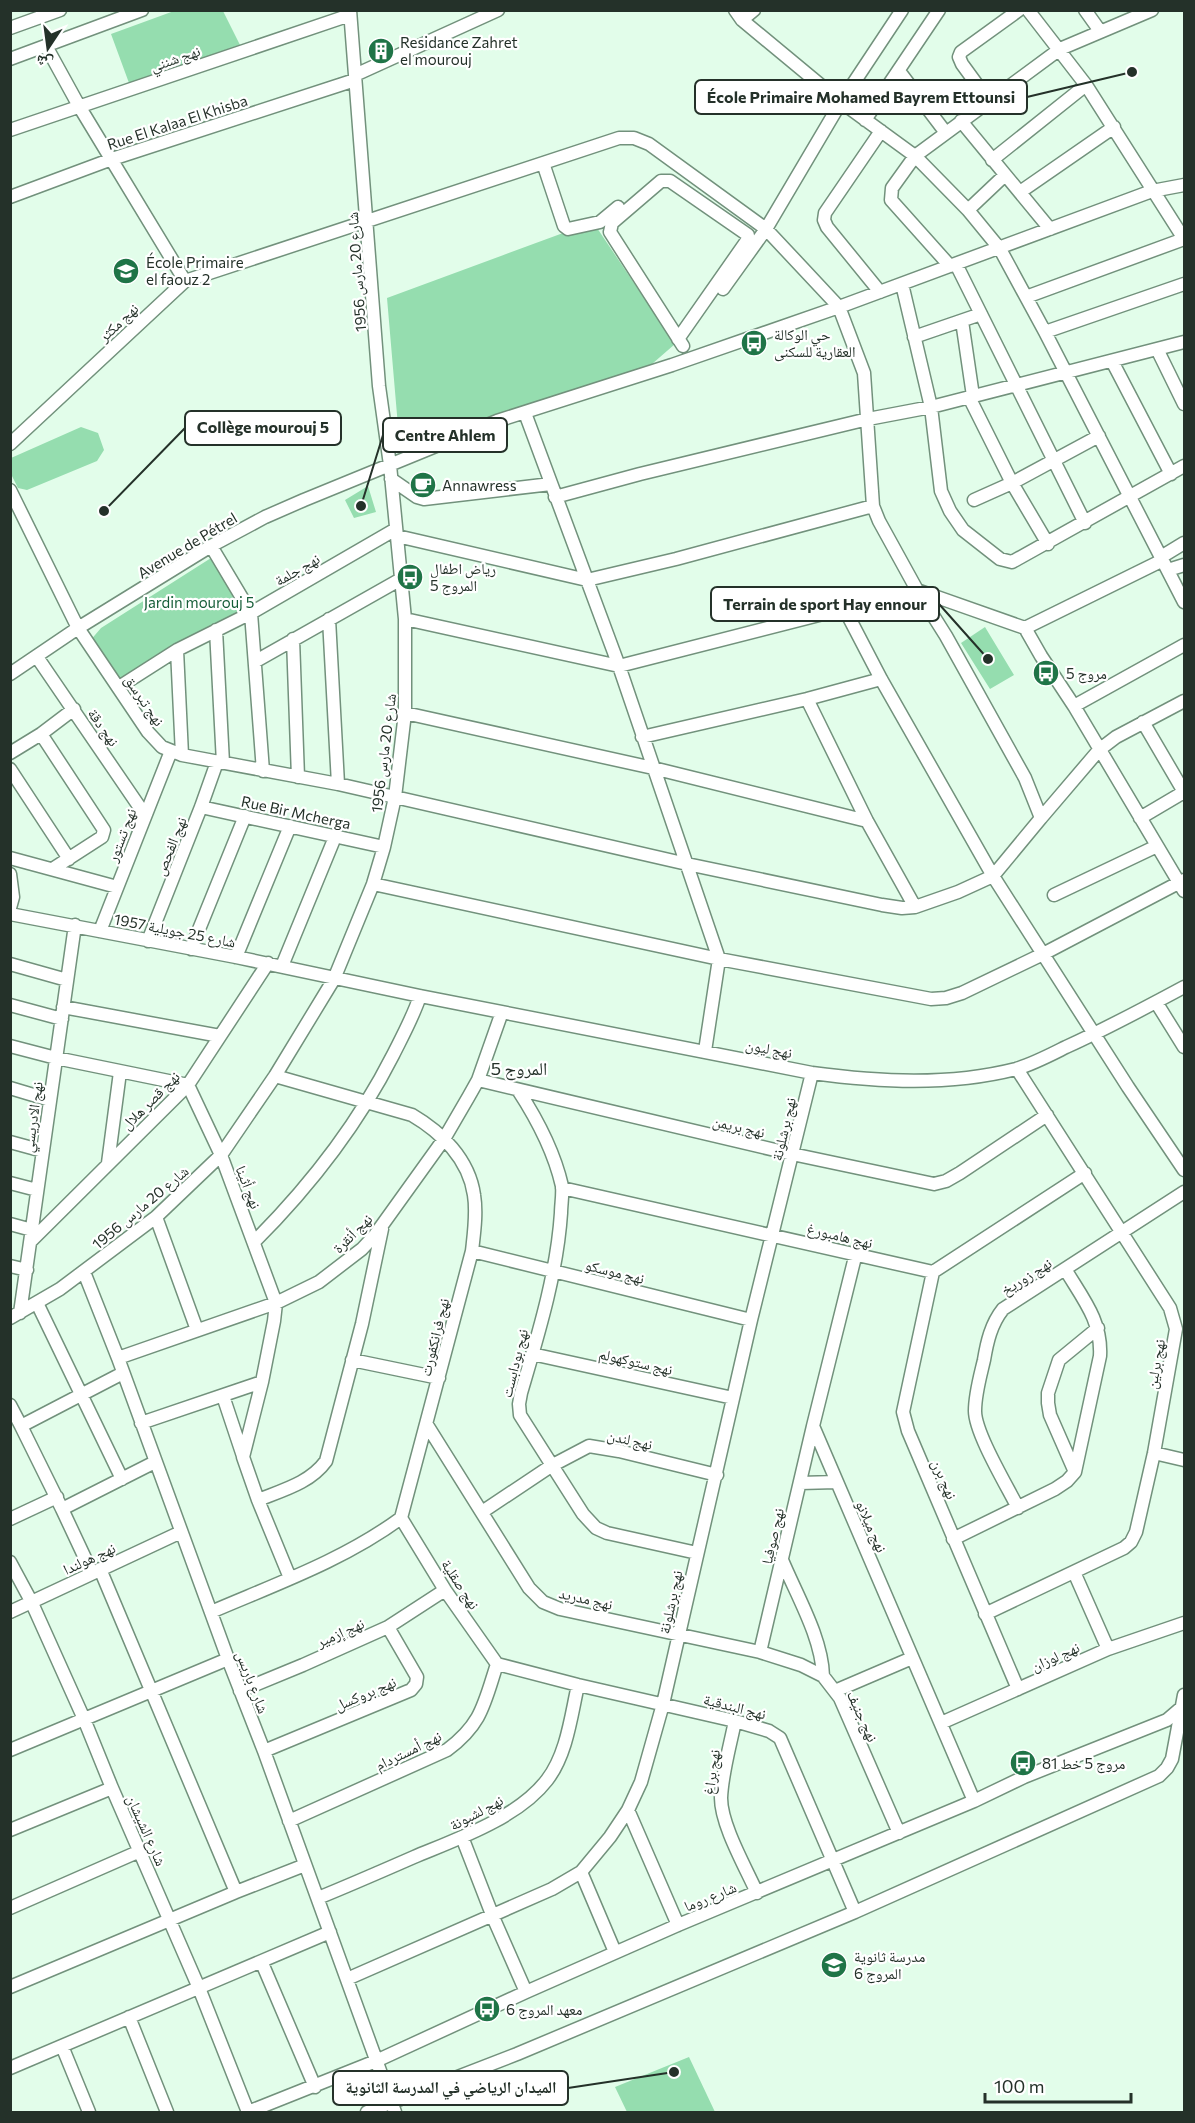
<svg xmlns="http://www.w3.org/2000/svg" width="1195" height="2123" font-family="Commissioner,'Noto Naskh Arabic',sans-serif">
<rect width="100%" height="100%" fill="#e2fdea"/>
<path fill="#95ddaf" d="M 174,11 L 223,11 L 240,45 L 129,83 L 111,34 Z
M 593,222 L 675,344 L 652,364 L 415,449 L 399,438 L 387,298 Z
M 81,427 L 98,433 L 104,450 L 97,461 L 27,490 L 18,488 L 11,474 L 11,458 Z
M 368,486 L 376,512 L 354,518 L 345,500 Z
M 211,558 L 243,614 L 117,683 L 89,642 L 101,628 Z
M 985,627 L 1014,675 L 990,689 L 961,643 Z
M 689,2057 L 715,2112 L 627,2112 L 615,2087 Z"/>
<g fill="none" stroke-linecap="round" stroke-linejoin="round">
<defs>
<path id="minor" d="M 735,10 L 742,20 L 841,102 L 915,156 L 1060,49 L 1152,10
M 1028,10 L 1086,85 L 1184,239
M 1085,10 L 1100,31
M 742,20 L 754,10
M 10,28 L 60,10
M 46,46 L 79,106 L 185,281
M 10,59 L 142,10
M 899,71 L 946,133
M 355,75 L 498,10
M 989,101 L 962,64 L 959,57 L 961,52 L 1019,10
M 865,120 L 939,10
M 961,121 L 1050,229
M 10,130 L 350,15
M 992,160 L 1086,85
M 543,163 L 564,226 L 568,229 L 600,222 L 618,207
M 1020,192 L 1114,127
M 10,197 L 112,159 L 355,80
M 968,210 L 1005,175
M 956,264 L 1085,523
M 950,266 L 891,200 L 892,188 L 915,156 L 968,210 L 1000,249 L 1045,332 L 1184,602
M 902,284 L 931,407 L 941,491 L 950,511 L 963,530 L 1000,559 L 1012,562 L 1184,466
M 723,289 L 766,229 L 841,102 L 902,10
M 880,292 L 827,227 L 824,220 L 825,213 L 881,131
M 1026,297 L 1184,239
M 962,321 L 973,396
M 1045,332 L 1184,284
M 914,337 L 981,314
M 678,339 L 748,239 L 748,235 L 670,181 L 661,181 L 612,223 L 610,232 L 683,346
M 1157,349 L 1184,404
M 1112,361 L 1171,474
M 969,397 L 1012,483 L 1048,544
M 525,413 L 619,666 L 719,959 L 705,1051
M 10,444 L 185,281 L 619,138 L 634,138 L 649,144 L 766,229 L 839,307 L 864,373 L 873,506 L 879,521 L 917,590 L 946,636 L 1025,778 L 1041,818 L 993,876 L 958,892 L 915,907 L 902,908 L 882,905 L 687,864 L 338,784 L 182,755 L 162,747 L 148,732 L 78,628 L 10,490
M 391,479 L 417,497 L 424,499 L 551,484
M 555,497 L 640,474 L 868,419 L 931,407 L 1184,342
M 974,500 L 1012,483 L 1099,436
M 397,536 L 587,580 L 676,559 L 873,506
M 211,546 L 251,613 L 263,771
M 1161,557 L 1184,543
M 1168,570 L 1184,565
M 844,608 L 881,679 L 993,876 L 1128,1087 L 1184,1170
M 329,619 L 338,784
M 405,619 L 619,666 L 917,590 L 1025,628 L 1041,656 L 1074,706 L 1184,891
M 1025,628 L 1163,560
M 216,630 L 223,763
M 293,639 L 298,777
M 177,650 L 182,755
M 37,657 L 145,815
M 256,661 L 401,579
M 10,674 L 78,628 L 211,546 L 265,517 L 304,500 L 497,421 L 672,365 L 839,307 L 1152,191 L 1184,185
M 119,687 L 177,650 L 251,613 L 396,529
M 807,699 L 867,821 L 915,907
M 1074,706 L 1184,645
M 405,713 L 653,768 L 867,821
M 1143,722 L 1184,792
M 41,734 L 104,830 L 102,837 L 54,868
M 642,737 L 807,699 L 881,679
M 10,753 L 41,734 L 74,709
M 10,769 L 69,859
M 201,807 L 384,847
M 1041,818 L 1099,750 L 1116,737 L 1184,701
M 1140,818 L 1184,792 L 1184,794
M 10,858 L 117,887
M 10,874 L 13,897 L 10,908
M 373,884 L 719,959 L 931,999 L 946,998 L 962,993 L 1043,954 L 1184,880
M 1054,895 L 1157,846
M 10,914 L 236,957 L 420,996 L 812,1073 C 879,1082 949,1086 1016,1069 C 1033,1064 1050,1055 1066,1047 C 1106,1029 1145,1008 1184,987
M 100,931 L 171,751
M 148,941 L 201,807 L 217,762
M 191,949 L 245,816
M 236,957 L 290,826
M 10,964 L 67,980
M 282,966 L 335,837
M 1156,1002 L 1184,1047
M 10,1005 L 62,1019
M 63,1007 L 220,1036
M 10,1046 L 56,1058 L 188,1085 L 221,1155 L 276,1303 L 274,1321 L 262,1382 L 243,1457 L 258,1500 L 290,1578
M 478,1080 L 792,1154 L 934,1184 L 946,1181 L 960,1173 L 1047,1115
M 10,1088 L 50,1100
M 518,1090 C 537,1119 554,1151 562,1186 C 563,1194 561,1205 561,1213 C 557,1274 538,1335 521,1393 L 519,1404 L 520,1415 L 583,1514 L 596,1528 L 607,1533 L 697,1553
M 10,1142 L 43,1151
M 108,1163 L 120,1072
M 10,1183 L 37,1190
M 562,1188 L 933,1272 L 1085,1173
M 156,1217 L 197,1330
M 10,1224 L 32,1230
M 31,1241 L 188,1085 L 268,963
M 254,1242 C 310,1186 357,1126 393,1055 C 403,1035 413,1017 420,996
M 472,1251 L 751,1320
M 856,1253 L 813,1426 L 974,1801
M 10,1266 L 27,1270
M 84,1272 L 118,1358 L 228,1659 L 264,1751 L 395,2112
M 933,1272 L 903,1412 L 908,1431 L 1018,1689
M 37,1303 L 122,1479
M 20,1313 L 75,925
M 10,1318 L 60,1289 L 156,1217 L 221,1155 L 275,1076 L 334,979 L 373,884 L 384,847 L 395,797 L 405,713 L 405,619 L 390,465 L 379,386 L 350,10
M 532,1354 L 733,1398
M 118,1358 L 276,1303 L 319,1282 L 362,1249 L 375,1235 L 444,1139 L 469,1096 L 478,1080 L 502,1012
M 352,1360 L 439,1378
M 223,1396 L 243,1456
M 10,1405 L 21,1426 L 123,1373
M 141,1423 L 262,1382
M 427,1425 L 529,1588 L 543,1602 L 560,1609 L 760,1652 L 801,1665 L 823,1676 L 840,1698 L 899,1833
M 21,1426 L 62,1509 L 155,1462
M 1154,1453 L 1184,1460
M 1075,1472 L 1050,1415 L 1048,1403 L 1048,1393 L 1059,1360 L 1098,1328
M 800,1483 L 836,1482
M 258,1500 C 283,1490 310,1483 326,1461 L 362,1324 L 382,1229
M 1018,1508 C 1007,1486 975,1433 975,1411 C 975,1394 980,1377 984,1360 C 987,1342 991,1324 1003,1309 L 1184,1192
M 62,1509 L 92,1573
M 482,1512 L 551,1466 L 589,1446 L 619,1451 L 717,1475
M 401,1518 L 445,1590 L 497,1664
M 10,1519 L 57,1497
M 953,1539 L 1055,1489 L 1067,1481 L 1075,1472 L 1100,1356 C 1102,1321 1083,1299 1065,1269
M 782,1560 C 797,1596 822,1638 823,1676
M 10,1562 L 31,1601 L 84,1719 L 112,1788 L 199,1988 L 248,2112 L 376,2061 L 526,1992 L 678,1925 L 974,1801 L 1024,1777 L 1167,1720 L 1181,1708
M 100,1569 L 236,1892
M 1074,1572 L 1108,1649
M 10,1612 L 181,1532
M 211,1612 C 276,1584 344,1560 401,1518 L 472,1251 C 474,1233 477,1213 474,1195 C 469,1159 441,1132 412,1115 L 275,1076
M 985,1614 L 1124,1548 L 1131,1542 L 1136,1532 L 1154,1453 L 1176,1329 L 1170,1308 L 1017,1069
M 760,1652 L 813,1426
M 497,1664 L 578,1685 L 735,1721 L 769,1731 L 780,1738 L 855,1912
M 240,1691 L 303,1665 L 388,1627 L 445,1590
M 835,1691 L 912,1658
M 735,1721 C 730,1746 722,1773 721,1798 C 721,1825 746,1868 757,1893
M 941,1723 L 1108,1649 L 1184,1623
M 10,1750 L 228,1659
M 264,1751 L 411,1690 L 416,1684 L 417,1677 L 388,1627
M 628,1810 L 678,1925
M 289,1821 L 447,1750 C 482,1724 484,1704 497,1664
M 10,1830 L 112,1788
M 462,1837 L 493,1917 L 526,1992
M 581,1872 L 615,1952
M 318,1898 C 350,1885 382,1871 414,1857 C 457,1839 518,1818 547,1780 C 567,1754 571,1716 578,1685
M 10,1908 L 140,1851
M 262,1963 L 315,2087
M 347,1979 L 552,1889 L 581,1872 L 610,1837 L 628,1810 L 641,1782 L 663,1704 L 751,1320 L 812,1073
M 10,1987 L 236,1892 L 305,1865
M 129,2017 L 167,2112
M 62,2046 L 89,2112
M 10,2068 L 330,1932
M 367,2112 L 517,2054 L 855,1912 L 1159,1776 L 1167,1768 L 1172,1759 L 1184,1695"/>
</defs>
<use href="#minor" stroke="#72917c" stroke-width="15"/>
<use href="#minor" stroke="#fff" stroke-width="12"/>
</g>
<defs>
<symbol id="building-disc" viewBox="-11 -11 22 22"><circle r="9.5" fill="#1f7447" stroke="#fff"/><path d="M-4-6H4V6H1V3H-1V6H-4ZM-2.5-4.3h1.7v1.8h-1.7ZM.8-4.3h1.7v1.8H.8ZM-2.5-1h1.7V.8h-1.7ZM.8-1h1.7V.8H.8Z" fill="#fff"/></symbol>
<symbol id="school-disc" viewBox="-11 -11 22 22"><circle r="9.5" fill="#1f7447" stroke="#fff"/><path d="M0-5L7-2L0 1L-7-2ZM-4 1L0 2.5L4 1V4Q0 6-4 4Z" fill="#fff"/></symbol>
<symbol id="bus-disc" viewBox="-11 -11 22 22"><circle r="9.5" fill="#1f7447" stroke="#fff"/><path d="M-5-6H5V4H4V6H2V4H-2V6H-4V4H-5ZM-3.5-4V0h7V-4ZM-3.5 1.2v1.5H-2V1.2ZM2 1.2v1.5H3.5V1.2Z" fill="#fff"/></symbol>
<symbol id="cafe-disc" viewBox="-11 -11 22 22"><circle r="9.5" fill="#1f7447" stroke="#fff"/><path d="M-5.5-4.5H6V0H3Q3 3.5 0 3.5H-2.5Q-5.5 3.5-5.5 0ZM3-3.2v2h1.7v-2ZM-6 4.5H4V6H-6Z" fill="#fff"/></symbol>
</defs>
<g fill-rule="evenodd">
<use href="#building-disc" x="366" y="36" width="30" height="30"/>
<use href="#school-disc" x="111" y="256" width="30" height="30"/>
<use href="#bus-disc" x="739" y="328" width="30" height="30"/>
<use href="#cafe-disc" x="408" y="470" width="30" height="30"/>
<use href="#bus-disc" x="395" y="562" width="30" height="30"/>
<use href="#bus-disc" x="1031" y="658" width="30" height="30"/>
<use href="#bus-disc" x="1008" y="1748" width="30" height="30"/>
<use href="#school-disc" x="819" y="1950" width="30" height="30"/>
<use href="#bus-disc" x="472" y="1994" width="30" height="30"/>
</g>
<g text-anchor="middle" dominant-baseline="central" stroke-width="4.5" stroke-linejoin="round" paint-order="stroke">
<g font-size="15" fill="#243129" stroke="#fff" text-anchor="start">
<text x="400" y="42">Residance Zahret<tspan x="400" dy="17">el mourouj</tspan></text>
<text x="146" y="262">École Primaire<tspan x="146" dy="17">el faouz 2</tspan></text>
<text x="774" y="334">حي الوكالة<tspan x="774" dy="17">العقارية للسكنى</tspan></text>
<text x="442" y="485">Annawress</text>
<text x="430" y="568">رياض اطفال<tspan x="430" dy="17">المروج 5</tspan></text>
<text x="1066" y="673">مروج 5</text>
<text x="1042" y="1763">مروج 5 خط 81</text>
<text x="854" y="1956">مدرسة ثانوية<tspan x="854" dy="17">المروج 6</tspan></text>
<text x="506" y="2009">معهد المروج 6</text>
</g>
<g font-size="15" fill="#243129" stroke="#fff">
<text transform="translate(175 58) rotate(-19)">نهج شنني</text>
<text transform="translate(177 122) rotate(-18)">Rue El Kalaa El Khisba</text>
<text transform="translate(356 272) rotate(-94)">شارع 20 مارس 1956</text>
<text transform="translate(118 322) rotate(-43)">نهج مكثر</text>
<text transform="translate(187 545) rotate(-31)">Avenue de Pétrel</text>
<text transform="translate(297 569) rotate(-30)">نهج جلمة</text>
<text transform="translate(145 700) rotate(56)">نهج تبرسق</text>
<text transform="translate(104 727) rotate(55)">نهج دقة</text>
<text transform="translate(383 753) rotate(-83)">شارع 20 مارس 1956</text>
<text transform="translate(296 812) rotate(12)">Rue Bir Mcherga</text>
<text transform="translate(121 835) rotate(-69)">نهج تستور</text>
<text transform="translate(170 846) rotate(-68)">نهج الفحص</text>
<text transform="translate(175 930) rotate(11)">شارع 25 جويلية 1957</text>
<text transform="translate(769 1048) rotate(11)">نهج ليون</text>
<text transform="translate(150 1100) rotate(-45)">نهج قصر هلال</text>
<text transform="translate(32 1117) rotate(-82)">نهج الادريسي</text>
<text transform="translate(739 1126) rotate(13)">نهج بريمن</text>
<text transform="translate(783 1129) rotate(-77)">نهج برشلونة</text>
<text transform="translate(249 1187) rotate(69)">نهج أثينا</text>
<text transform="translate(140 1207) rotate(-40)">شارع 20 مارس 1956</text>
<text transform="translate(352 1233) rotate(-45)">نهج أنقرة</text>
<text transform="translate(840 1235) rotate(13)">نهج هامبورغ</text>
<text transform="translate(615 1271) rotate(14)">نهج موسكو</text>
<text transform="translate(1026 1276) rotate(-32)">نهج زوريخ</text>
<text transform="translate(434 1337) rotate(-76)">نهج فرانكفورت</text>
<text transform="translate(636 1361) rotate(13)">نهج ستوكهولم</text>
<text transform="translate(514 1363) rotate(-76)">نهج بودابست</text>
<text transform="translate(1155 1364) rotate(-80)">نهج برلين</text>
<text transform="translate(630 1439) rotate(13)">نهج لندن</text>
<text transform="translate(945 1479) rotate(67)">نهج برن</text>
<text transform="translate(872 1526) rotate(66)">نهج ميلانو</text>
<text transform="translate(772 1536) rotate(-77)">نهج صوفيا</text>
<text transform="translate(89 1558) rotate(-25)">نهج هولندا</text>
<text transform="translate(461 1584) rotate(57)">نهج صقلية</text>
<text transform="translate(586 1598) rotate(13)">نهج مدريد</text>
<text transform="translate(670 1602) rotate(-78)">نهج برشلونة</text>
<text transform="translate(340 1632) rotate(-24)">نهج إزمير</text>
<text transform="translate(1055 1656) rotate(-24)">نهج لوزان</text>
<text transform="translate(253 1682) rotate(69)">شارع باريس</text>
<text transform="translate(365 1693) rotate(-23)">نهج بروكسل</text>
<text transform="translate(735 1706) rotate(14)">نهج البندقية</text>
<text transform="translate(863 1716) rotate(66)">نهج جنيف</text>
<text transform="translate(408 1750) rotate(-26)">نهج أمستردام</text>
<text transform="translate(711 1772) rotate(-82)">نهج براغ</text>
<text transform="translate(476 1812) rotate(-28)">نهج لشبونة</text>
<text transform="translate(147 1830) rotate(66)">شارع الشيشان</text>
<text transform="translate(710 1896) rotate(-22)">شارع روما</text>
</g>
<g font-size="15" fill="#145d37" stroke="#fff">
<text x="199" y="602">Jardin mourouj 5</text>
</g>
<g font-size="18" fill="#243129" stroke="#fff">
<text x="519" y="1068">المروج 5</text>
</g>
</g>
<path fill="none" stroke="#243129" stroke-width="2" d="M1132 72L1027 97M104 511L185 428M361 506L383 435M988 659L939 604M674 2072L568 2088"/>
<g fill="#243129" stroke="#fff" stroke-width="2">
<circle cx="1132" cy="72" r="6"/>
<circle cx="104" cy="511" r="6"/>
<circle cx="361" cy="506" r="6"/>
<circle cx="988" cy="659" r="6"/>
<circle cx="674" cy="2072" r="6"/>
</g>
<g fill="#fff" stroke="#243129" stroke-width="2">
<rect x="695" y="80" width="332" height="34" rx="6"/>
<rect x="185" y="411" width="156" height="34" rx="6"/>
<rect x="383" y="418" width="124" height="34" rx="6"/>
<rect x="711" y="587" width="228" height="34" rx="6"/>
<rect x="333" y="2071" width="235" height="34" rx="6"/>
</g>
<g font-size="16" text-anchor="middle" font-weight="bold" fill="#243129">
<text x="861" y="103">École Primaire Mohamed Bayrem Ettounsi</text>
<text x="263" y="433">Collège mourouj 5</text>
<text x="445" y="441">Centre Ahlem</text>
<text x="825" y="610">Terrain de sport Hay ennour</text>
<text x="451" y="2093">الميدان الرياضي في المدرسة الثانوية</text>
</g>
<rect width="1195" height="2123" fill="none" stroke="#243129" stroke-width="24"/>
<g transform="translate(48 48) rotate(193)" stroke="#ffffff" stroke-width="4.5" paint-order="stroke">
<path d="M0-4.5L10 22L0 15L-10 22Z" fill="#243129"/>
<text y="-9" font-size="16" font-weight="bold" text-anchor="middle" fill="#243129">ش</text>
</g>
<path d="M985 2093v9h146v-9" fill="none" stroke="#243129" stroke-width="3"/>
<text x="994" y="2093" font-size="18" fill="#243129" stroke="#ffffff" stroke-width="4.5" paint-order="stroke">100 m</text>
</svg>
